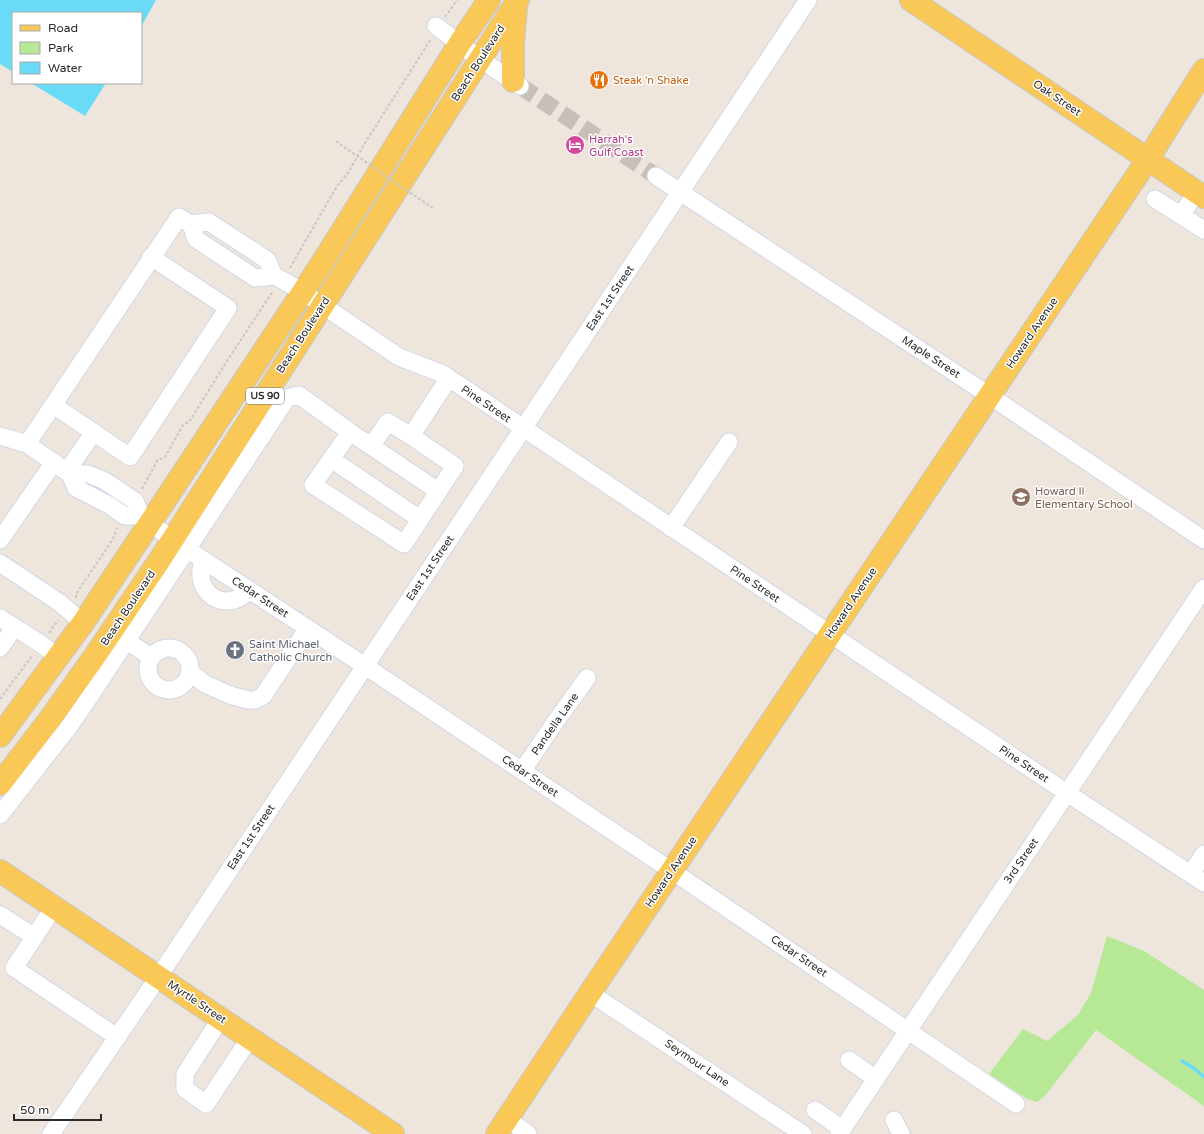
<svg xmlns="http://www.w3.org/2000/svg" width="1204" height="1134" font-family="'Varela Round',sans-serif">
<rect width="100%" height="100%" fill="#eee5dd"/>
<path fill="#b7e896" d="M 1107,936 L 1144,951 L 1204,990 L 1204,1106 L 1096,1030 L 1045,1096 L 1037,1102 L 1027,1099 L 989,1074 L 1023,1029 L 1047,1041 L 1078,1015 L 1091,993 Z"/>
<path fill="#69dbf6" d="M 0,0 L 156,0 L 141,27 L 141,13 L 13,13 L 13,72 L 0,64 Z
M 31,83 L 106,83 L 85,116 Z"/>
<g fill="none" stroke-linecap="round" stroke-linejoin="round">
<path stroke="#69dbf6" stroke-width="3.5" d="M 1182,1061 L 1195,1069 L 1204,1077"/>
<path stroke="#c7c0b9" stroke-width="17" stroke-dasharray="17 8" stroke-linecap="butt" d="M 520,86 L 656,176"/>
<defs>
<path id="minor" d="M 436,26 L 480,59 L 520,86
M 656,176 L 990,396 L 1204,540
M 1155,199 L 1204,230
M 1181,215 L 1197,192
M 191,224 L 209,222 L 267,260 L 274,276
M 53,405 L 130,457 L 228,308 L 151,257
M 350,432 L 438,491
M 0,436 L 27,444
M 371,446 L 388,422 L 411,436
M 331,459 L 420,519
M 67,471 L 94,432
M 70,474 L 88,474 L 105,481 L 135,501 L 141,516 L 125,516 L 109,505 L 76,488 L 70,474 L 27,444 L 179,217 L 191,224 L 196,239 L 255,278 L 274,276 L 282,280 L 303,292 L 399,357 L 443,374 L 1067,793 L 1204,883
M 141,516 L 173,540 L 365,666 L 672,871 L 1016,1104
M 671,528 L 729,442
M 0,540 L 54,462
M 204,560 C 190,592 226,616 249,590
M 0,563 L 60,603 L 83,623
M 0,618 L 41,644 L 58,657
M 127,641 L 151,657
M148 669a21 21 0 1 1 42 0a21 21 0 1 1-42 0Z
M 0,648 L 14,628
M 190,672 L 205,684 L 230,695 L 248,700 L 255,700 L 263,696 L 308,628
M 522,771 L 556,721 L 587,678
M 0,815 L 71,724 L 92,693 L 287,398 L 299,395 L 350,432 L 313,485 L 404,544 L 455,466 L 411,436 L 449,378
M 1191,874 L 1204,854
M 54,907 L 14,968 L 117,1037
M 0,915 L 35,937
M 590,993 L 803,1134
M 221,1018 L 185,1074 L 185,1089 L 206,1104 L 250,1038
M 849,1060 L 876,1079
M 815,1110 L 842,1129
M 507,1119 L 528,1134
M 894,1120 L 901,1134
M 51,1134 L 159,976 L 808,0
M 839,1134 L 1204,588"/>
<path id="major" d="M 911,0 L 1204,197
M 513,81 L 513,43 L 516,7
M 0,736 L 83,623 L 166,499 L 322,263 L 460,43 L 489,0
M 0,784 L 50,719 L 97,653 L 159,561 L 518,0
M 0,871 L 393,1134
M 497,1134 L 590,993 L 1148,159 L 1204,70"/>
</defs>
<use href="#minor" stroke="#d2d7e5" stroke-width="19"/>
<use href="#major" stroke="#c8c8c8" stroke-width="24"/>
<path stroke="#c8c8c8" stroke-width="2" stroke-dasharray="3 2" stroke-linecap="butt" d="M 445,17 L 457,0
M 336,141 L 344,147
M 290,268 L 337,186 L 348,173 L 365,143 L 431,39
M 142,489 L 157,461 L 165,457 L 183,425 L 189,422 L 227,361 L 273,291
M 76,598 L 76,594 L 113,539 L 117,528
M 49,633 L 58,620
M 0,699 L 32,656"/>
<use href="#minor" stroke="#fff" stroke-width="17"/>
<use href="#major" stroke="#f9c856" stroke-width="22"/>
<path stroke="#c8c8c8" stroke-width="2" stroke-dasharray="3 2" stroke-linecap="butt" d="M 344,147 L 434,209"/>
</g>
<defs>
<symbol id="restaurant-disc" viewBox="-11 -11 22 22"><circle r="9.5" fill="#e8710a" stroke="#fff"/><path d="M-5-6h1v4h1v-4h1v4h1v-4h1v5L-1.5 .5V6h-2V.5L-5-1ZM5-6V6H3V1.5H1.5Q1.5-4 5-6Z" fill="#fff"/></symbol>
<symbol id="hotel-disc" viewBox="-11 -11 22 22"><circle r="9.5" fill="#d1479c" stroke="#fff"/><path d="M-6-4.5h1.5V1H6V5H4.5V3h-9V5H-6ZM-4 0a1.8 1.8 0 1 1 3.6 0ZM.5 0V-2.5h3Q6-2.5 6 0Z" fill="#fff"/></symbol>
<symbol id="school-disc" viewBox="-11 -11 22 22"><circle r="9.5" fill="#8d6e63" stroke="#fff"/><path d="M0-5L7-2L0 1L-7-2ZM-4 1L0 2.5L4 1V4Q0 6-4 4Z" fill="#fff"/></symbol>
<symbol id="church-disc" viewBox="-11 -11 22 22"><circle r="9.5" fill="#6b7280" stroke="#fff"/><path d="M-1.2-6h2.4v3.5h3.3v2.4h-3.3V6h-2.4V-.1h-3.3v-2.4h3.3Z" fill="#fff"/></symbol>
</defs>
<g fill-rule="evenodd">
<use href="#restaurant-disc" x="588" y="69" width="22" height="22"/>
<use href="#hotel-disc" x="564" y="134" width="22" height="22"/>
<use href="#school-disc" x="1010" y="486" width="22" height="22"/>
<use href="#church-disc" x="224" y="639" width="22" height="22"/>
</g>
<g text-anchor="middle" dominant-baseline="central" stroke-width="3" stroke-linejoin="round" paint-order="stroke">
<rect fill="#fff" stroke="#6b6b6b" stroke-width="1" x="246" y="388" width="38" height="16" rx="3"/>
<g font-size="10" font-weight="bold" fill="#2b2b2b">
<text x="265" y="396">US 90</text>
</g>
<g font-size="11" fill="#2b2b2b" stroke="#fff">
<text transform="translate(478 63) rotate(-57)">Beach Boulevard</text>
<text transform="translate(1057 98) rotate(34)">Oak Street</text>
<text transform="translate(610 298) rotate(-56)">East 1st Street</text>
<text transform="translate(1032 333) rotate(-56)">Howard Avenue</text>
<text transform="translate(303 335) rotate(-57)">Beach Boulevard</text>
<text transform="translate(931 357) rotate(33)">Maple Street</text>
<text transform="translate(486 404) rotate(34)">Pine Street</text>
<text transform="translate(430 568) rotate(-56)">East 1st Street</text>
<text transform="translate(755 584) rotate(34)">Pine Street</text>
<text transform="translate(260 597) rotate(33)">Cedar Street</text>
<text transform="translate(851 603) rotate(-56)">Howard Avenue</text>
<text transform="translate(128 608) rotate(-56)">Beach Boulevard</text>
<text transform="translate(555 724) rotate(-55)">Pandella Lane</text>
<text transform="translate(1024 764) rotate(34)">Pine Street</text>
<text transform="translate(530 776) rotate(34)">Cedar Street</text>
<text transform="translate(251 837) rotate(-56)">East 1st Street</text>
<text transform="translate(1021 861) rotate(-56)">3rd Street</text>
<text transform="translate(671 872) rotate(-56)">Howard Avenue</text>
<text transform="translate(799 956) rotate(34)">Cedar Street</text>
<text transform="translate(197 1002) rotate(34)">Myrtle Street</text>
<text transform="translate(697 1063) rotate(34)">Seymour Lane</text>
</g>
<g font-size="11" fill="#c56008" stroke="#fff" text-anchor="start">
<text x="613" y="80">Steak 'n Shake</text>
</g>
<g font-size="11" fill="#b23c85" stroke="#fff" text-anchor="start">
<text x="589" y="139">Harrah's<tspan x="589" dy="13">Gulf Coast</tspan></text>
</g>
<g font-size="11" fill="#785e54" stroke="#fff" text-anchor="start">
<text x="1035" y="491">Howard II<tspan x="1035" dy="13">Elementary School</tspan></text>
</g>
<g font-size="11" fill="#5b616d" stroke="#fff" text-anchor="start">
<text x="249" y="644">Saint Michael<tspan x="249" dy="13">Catholic Church</tspan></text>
</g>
</g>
<rect x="12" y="12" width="130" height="72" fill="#ffffff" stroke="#aaaaaa"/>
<rect x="20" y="25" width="20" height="6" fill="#f9c856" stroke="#aaaaaa"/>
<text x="48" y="32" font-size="12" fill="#2b2b2b">Road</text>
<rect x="20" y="42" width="20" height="12" fill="#b7e896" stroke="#aaaaaa"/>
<text x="48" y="52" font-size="12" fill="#2b2b2b">Park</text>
<rect x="20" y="62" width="20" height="12" fill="#69dbf6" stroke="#aaaaaa"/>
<text x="48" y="72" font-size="12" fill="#2b2b2b">Water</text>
<path d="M14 1114v6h87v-6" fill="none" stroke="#2b2b2b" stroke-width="2"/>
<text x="20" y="1114" font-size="12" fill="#2b2b2b" stroke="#ffffff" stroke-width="3" paint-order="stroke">50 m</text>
</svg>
